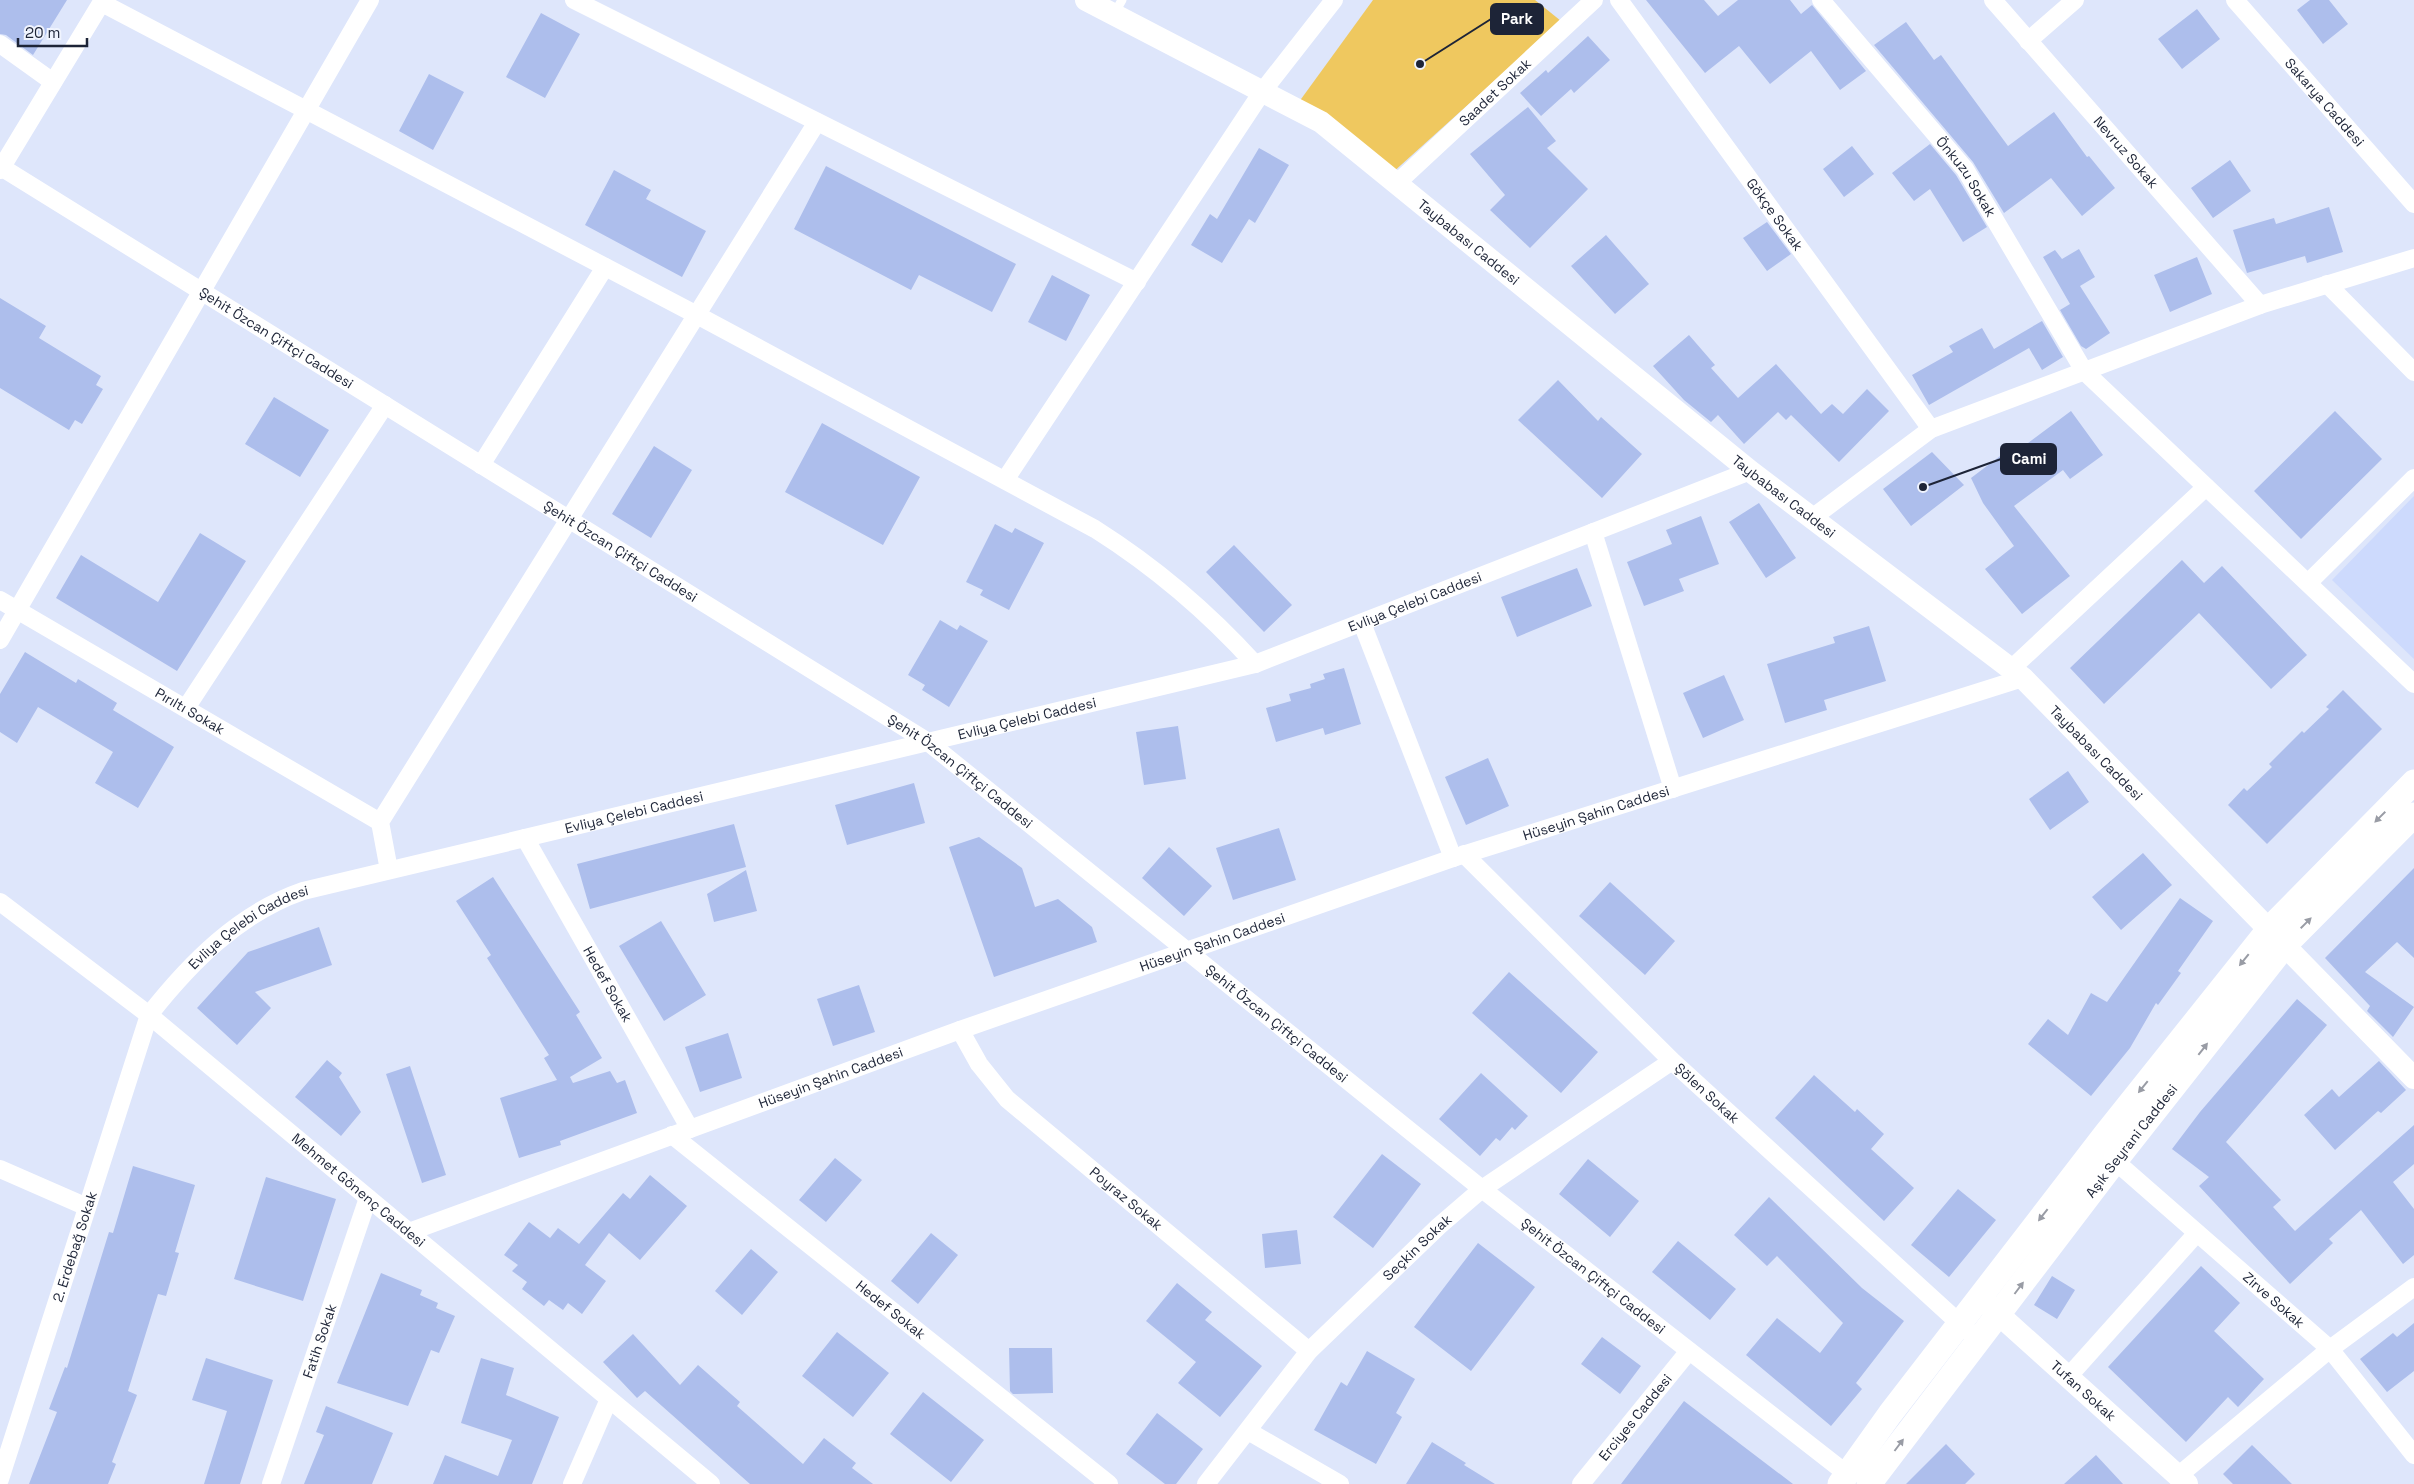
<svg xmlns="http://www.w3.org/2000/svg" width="2414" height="1484" font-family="'Space Grotesk',sans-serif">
<rect width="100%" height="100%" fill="#dee6fb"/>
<path fill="#cddafd" d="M 2414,496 L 2414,659 L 2332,580 Z"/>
<path fill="#efc85f" d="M 1373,0 L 1535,0 L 1561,21 L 1391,174 L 1296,106 Z"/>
<path fill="#adbeec" d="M 0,0 L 67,0 L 33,55 L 6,35 L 0,34 Z
M 1646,0 L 1704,0 L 1718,16 L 1738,0 L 1790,0 L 1801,14 L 1812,5 L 1866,71 L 1840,90 L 1811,51 L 1770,84 L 1739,46 L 1705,73 Z
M 2310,0 L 2329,0 L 2348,24 L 2323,44 L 2297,10 Z
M 2197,9 L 2220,39 L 2182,69 L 2158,39 Z
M 541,13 L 580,34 L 545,98 L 506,77 Z
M 1906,22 L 1934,60 L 1941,55 L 2008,146 L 2054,112 L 2087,157 L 2089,156 L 2115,188 L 2082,216 L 2051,178 L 2004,213 L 1973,162 L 1874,45 Z
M 1588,36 L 1610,60 L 1574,93 L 1571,89 L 1541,116 L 1520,93 L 1546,70 L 1548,73 Z
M 429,74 L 464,92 L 433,150 L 399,131 Z
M 1528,107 L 1556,141 L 1547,148 L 1588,189 L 1530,248 L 1490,210 L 1505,195 L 1470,154 Z
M 1930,144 L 1956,175 L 1987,227 L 1963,242 L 1930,189 L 1914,201 L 1892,173 Z
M 1852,146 L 1874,174 L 1844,197 L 1823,169 Z
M 1259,148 L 1289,165 L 1255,223 L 1249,219 L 1222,263 L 1191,245 L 1210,214 L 1217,219 Z
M 2230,160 L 2251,191 L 2213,218 L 2191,188 Z
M 826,166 L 1016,264 L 992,312 L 919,275 L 911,290 L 794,229 Z
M 614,170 L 651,190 L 646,199 L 706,231 L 682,277 L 585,225 Z
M 2329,207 L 2343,252 L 2307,263 L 2305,256 L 2247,273 L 2233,230 L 2274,218 L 2276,224 Z
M 1767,222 L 1791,254 L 1767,271 L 1743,238 Z
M 1606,235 L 1649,284 L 1615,314 L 1571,266 Z
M 2079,249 L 2095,277 L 2080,286 L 2110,333 L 2086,349 L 2081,346 L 2060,310 L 2070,304 L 2043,257 L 2055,250 L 2062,259 Z
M 2197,257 L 2212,294 L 2170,312 L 2154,275 Z
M 1052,275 L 1090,295 L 1066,341 L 1028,322 Z
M 0,298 L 46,326 L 39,338 L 101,376 L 96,385 L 103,389 L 82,424 L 75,420 L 69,430 L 0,388 Z
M 2042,321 L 2063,357 L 2042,370 L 2029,348 L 1929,405 L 1912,375 L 1953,352 L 1949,346 L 1982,328 L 1994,349 Z
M 1689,335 L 1715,365 L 1711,368 L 1738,398 L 1776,364 L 1821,414 L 1832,404 L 1843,414 L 1867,389 L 1889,411 L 1839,462 L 1791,415 L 1786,420 L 1778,412 L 1744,444 L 1718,415 L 1711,422 L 1684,400 L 1653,366 Z
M 1558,380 L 1598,421 L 1601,417 L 1642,454 L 1602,498 L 1518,420 Z
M 274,397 L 329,430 L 300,477 L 245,444 Z
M 2071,411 L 2103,455 L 2070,479 L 2063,470 L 2014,506 L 2070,576 L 2022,614 L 1985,569 L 2014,546 L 1983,503 L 1971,478 L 2016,444 L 2020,449 Z
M 2335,411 L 2382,459 L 2301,539 L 2254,491 Z
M 822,423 L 920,477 L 883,545 L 785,492 Z
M 654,446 L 692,470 L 651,538 L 612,514 Z
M 1932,452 L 1964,485 L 1911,526 L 1883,489 Z
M 1759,503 L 1796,558 L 1766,578 L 1729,522 Z
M 1701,516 L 1719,564 L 1679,579 L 1684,591 L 1644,606 L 1627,562 L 1672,544 L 1666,530 Z
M 995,524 L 1012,533 L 1015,528 L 1044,543 L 1009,610 L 980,595 L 983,590 L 966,582 Z
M 200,533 L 246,561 L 177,671 L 56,598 L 81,555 L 158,602 Z
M 1234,545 L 1292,605 L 1264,632 L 1206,572 Z
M 2182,560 L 2204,583 L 2222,566 L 2307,655 L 2271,689 L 2199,613 L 2104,704 L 2070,668 Z
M 1577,568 L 1592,606 L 1517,637 L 1501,597 Z
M 940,620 L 957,630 L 960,625 L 988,641 L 949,707 L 922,690 L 925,685 L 908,675 Z
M 1869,626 L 1886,681 L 1824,700 L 1827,710 L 1785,723 L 1767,664 L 1835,643 L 1833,637 Z
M 25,652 L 76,683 L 78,679 L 117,703 L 113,710 L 174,747 L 138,808 L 95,783 L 113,752 L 38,707 L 17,743 L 0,732 L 0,694 Z
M 1344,668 L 1361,724 L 1325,735 L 1323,728 L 1276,742 L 1266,708 L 1291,701 L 1289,694 L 1311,688 L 1310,684 L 1325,679 L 1323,674 Z
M 1724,675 L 1744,720 L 1703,738 L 1683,693 Z
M 2343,690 L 2382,729 L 2267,844 L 2228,805 L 2244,788 L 2247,791 L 2272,767 L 2269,764 L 2302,731 L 2304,733 L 2329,709 L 2326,707 Z
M 1178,726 L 1186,779 L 1144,785 L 1136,732 Z
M 1488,758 L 1509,806 L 1466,825 L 1445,777 Z
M 2068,771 L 2089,802 L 2050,830 L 2029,799 Z
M 914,783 L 925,823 L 847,845 L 835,805 Z
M 734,824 L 746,867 L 590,909 L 577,864 Z
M 1279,828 L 1296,880 L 1233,900 L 1216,848 Z
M 979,837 L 1022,868 L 1035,907 L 1058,899 L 1092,927 L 1097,942 L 994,977 L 949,847 Z
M 1169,847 L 1212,886 L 1184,916 L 1142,878 Z
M 2143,853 L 2172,885 L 2121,930 L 2092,897 Z
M 2414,868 L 2414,958 L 2397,942 L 2365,972 L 2414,1007 L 2393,1037 L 2367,1011 L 2370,1006 L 2325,958 Z
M 746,870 L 757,911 L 714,922 L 707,894 Z
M 493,877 L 580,1012 L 576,1015 L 602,1058 L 570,1077 L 573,1083 L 610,1071 L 617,1083 L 625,1080 L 637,1113 L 560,1141 L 561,1145 L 519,1158 L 500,1098 L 557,1080 L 544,1058 L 549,1055 L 487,958 L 491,955 L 456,901 Z
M 1610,882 L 1675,941 L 1645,975 L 1579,916 Z
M 2180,898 L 2213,921 L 2178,971 L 2181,973 L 2158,1005 L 2156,1003 L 2130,1048 L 2091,1096 L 2028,1044 L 2048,1019 L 2068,1035 L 2091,993 L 2107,1002 Z
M 661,921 L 706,995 L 664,1021 L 619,946 Z
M 319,927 L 332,965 L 255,992 L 271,1008 L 237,1045 L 197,1008 L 248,952 Z
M 1509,972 L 1598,1052 L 1561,1093 L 1472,1013 Z
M 859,985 L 875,1032 L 833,1046 L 817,999 Z
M 2297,999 L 2327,1025 L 2226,1142 L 2281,1200 L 2273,1207 L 2295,1231 L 2414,1125 L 2414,1164 L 2393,1182 L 2414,1209 L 2414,1255 L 2403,1264 L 2361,1210 L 2329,1239 L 2333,1243 L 2290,1284 L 2199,1186 L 2209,1177 L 2172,1149 L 2200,1112 Z
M 728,1033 L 742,1078 L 700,1092 L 685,1047 Z
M 327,1060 L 342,1073 L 339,1077 L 361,1112 L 341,1136 L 295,1097 Z
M 2379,1061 L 2406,1090 L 2381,1113 L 2378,1111 L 2335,1150 L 2304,1115 L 2332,1089 L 2339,1097 Z
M 410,1066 L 446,1175 L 422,1183 L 386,1074 Z
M 1481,1073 L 1528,1116 L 1515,1130 L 1512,1127 L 1500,1141 L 1496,1138 L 1480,1156 L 1439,1119 Z
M 1814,1075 L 1855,1112 L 1857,1109 L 1884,1134 L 1871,1149 L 1914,1188 L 1884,1221 L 1775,1118 Z
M 1382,1154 L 1421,1184 L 1373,1248 L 1333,1217 Z
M 835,1158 L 862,1180 L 826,1222 L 799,1200 Z
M 1588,1159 L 1639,1201 L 1610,1237 L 1559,1194 Z
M 133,1166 L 195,1185 L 175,1252 L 179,1253 L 166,1296 L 158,1294 L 128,1391 L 137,1395 L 112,1462 L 116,1464 L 108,1484 L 29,1484 L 57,1412 L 49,1409 L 65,1367 L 67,1368 L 109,1232 L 113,1233 Z
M 650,1175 L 687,1206 L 640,1260 L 609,1233 L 585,1265 L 606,1281 L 582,1314 L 568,1303 L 563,1310 L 549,1300 L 544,1306 L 522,1289 L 527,1282 L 512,1271 L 518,1265 L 504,1255 L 529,1222 L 550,1238 L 558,1228 L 579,1244 L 623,1193 L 630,1199 Z
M 266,1177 L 336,1199 L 303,1301 L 234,1279 Z
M 1958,1189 L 1996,1220 L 1949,1277 L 1911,1245 Z
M 1769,1197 L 1862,1288 L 1904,1321 L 1856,1383 L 1862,1389 L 1831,1426 L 1746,1355 L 1777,1318 L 1820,1353 L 1843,1323 L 1777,1256 L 1767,1266 L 1734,1235 Z
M 1297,1230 L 1301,1264 L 1265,1268 L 1262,1234 Z
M 931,1233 L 958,1255 L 918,1304 L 891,1281 Z
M 1678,1241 L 1736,1289 L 1710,1320 L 1652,1272 Z
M 1478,1243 L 1535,1287 L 1471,1371 L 1414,1327 Z
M 751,1249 L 778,1272 L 742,1315 L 715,1291 Z
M 2201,1266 L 2240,1303 L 2214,1331 L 2264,1379 L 2238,1407 L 2228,1397 L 2186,1442 L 2108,1367 Z
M 381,1273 L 422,1290 L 420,1295 L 438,1303 L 436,1308 L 455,1316 L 439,1353 L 431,1350 L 408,1406 L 337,1383 Z
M 2052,1276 L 2075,1290 L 2057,1319 L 2034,1305 Z
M 1177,1283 L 1212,1312 L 1205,1320 L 1262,1366 L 1220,1417 L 1178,1383 L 1196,1362 L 1146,1321 Z
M 2414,1323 L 2414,1371 L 2387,1392 L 2360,1359 L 2393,1333 L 2397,1337 Z
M 837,1332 L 889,1373 L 853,1417 L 802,1376 Z
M 633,1334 L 680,1385 L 698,1365 L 740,1402 L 737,1406 L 803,1464 L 824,1438 L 856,1463 L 852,1468 L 873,1484 L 750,1484 L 645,1391 L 637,1398 L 603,1362 Z
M 1602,1337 L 1641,1366 L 1620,1394 L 1581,1364 Z
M 1009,1348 L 1052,1348 L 1053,1393 L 1013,1394 L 1010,1391 Z
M 1367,1351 L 1415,1379 L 1396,1413 L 1402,1417 L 1376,1464 L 1314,1430 L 1341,1382 L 1347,1386 Z
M 206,1358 L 273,1380 L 240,1484 L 204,1484 L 227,1411 L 192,1400 Z
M 481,1358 L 514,1368 L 506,1395 L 559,1417 L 532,1484 L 433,1484 L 445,1455 L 498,1476 L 512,1440 L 461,1423 Z
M 923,1392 L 984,1440 L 951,1482 L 890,1434 Z
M 1684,1401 L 1739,1443 L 1793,1484 L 1621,1484 Z
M 326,1406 L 393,1433 L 372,1484 L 304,1484 L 324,1435 L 316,1432 Z
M 1157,1413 L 1203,1449 L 1176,1484 L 1165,1484 L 1126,1454 Z
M 1432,1442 L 1466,1463 L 1464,1465 L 1495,1484 L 1406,1484 Z
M 1946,1444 L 1975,1474 L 1965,1484 L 1906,1484 Z
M 2252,1445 L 2292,1484 L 2233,1484 L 2223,1474 Z
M 2096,1455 L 2123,1484 L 2064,1484 Z"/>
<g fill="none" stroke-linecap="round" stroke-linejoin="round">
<path stroke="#fff" stroke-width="9" d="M 1114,14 L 1122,0"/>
<g stroke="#fff" stroke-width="18">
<path d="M 574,0 L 1137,282"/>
<path id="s1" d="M 1619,0 L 1931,429"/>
<path id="s2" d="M 1821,0 L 1965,169 L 2084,371 L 2414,684"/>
<path id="s3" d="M 1993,0 L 2260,305"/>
<path id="s4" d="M 2235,0 L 2414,204"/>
<path d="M 102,3 L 695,314 L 1095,529 C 1155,567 1207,611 1255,664"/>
<path d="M 2028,41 L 2075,0"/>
<path d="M 0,44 L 53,82"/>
<path id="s5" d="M 1,167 L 928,742 L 1482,1189 L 1847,1474"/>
<path d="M 0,170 L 103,0"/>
<path id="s6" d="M 1396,184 L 1594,0"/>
<path d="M 2327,284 L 2414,372"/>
<path d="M 481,465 L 605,267"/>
<path d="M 1005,480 L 1262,92 L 1334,0"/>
<path d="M 1812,518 L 1931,429 L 2260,305 L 2414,258"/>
<path d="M 1593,532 L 1673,789"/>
<path d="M 2308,583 L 2414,478"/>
<path id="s7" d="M 0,600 L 380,822"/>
<path d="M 1362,623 L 1453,858"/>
<path d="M 0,640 L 370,0"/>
<path d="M 2011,669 L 2206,487"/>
<path d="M 186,708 L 385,405"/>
<path id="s8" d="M 525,838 L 690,1129"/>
<path id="s9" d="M 1464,854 L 1672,1061 L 1968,1331"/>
<path d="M 389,870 L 380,822 L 817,122"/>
<path id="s10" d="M 0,902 L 149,1015 L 711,1484"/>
<path id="s11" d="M 960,1030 L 979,1064 L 1007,1099 L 1309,1351"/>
<path id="s12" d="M 672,1135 L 1109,1484"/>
<path id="s13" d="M 2115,1161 L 2330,1349 L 2414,1455"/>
<path d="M 0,1169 L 87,1207"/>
<path id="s14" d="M 409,1232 L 960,1030 L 1453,858 L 2023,678"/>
<path d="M 2068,1377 L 2197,1233"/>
<path d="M 1248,1431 L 1340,1484"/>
<path d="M 2178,1476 L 2330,1349 L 2414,1287"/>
<path id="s15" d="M 0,1479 L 149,1015 C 190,963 239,913 303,891 L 1255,664 L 1750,471"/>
<path id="s16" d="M 271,1484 L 368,1198"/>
<path d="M 572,1484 L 609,1399"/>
<path id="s17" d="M 1206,1484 L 1309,1351 L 1439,1226 L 1482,1189 L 1672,1061"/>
<path id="s18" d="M 1581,1484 L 1689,1351"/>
</g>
<g stroke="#fff" stroke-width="22">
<path id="s19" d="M 1086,0 L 1321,122 L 1750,471 L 2023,678 L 2414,1078"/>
<path id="s20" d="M 1986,1303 L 2187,1484"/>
</g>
<g stroke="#fff" stroke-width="25">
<path d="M 1840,1484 L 1890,1414 L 2105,1135 L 2270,928 L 2414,782"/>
<path id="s21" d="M 1869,1484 L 2115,1161 L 2285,945 L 2414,815"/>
</g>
</g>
<defs><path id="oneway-solid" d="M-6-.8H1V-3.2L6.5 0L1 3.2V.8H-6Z" transform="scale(1.25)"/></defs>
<g fill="#999ca5">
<use href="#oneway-solid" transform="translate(2380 817) rotate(135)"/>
<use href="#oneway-solid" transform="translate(2306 923) rotate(-45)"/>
<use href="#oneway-solid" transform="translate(2244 960) rotate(129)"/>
<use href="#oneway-solid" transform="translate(2203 1049) rotate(-52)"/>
<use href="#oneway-solid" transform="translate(2143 1087) rotate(129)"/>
<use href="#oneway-solid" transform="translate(2043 1215) rotate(128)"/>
<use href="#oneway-solid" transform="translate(2019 1288) rotate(-53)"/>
<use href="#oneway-solid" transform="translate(1899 1445) rotate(-53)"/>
</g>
<g text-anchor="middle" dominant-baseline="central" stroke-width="5" stroke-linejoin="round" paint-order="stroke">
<g font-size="14" fill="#1d2437" stroke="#f0f4fe">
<text stroke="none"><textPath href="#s6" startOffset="135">Saadet Sokak</textPath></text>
<text stroke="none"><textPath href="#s4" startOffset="136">Sakarya Caddesi</textPath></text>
<text stroke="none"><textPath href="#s3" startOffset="202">Nevruz Sokak</textPath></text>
<text stroke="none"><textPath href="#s2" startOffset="229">Önkuzu Sokak</textPath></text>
<text stroke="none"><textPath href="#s1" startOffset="265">Gökçe Sokak</textPath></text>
<text stroke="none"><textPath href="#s19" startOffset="455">Taybabası Caddesi</textPath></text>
<text stroke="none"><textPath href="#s5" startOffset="324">Şehit Özcan Çiftçi Caddesi</textPath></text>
<text stroke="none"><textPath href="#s19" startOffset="860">Taybabası Caddesi</textPath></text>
<text stroke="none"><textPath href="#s5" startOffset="729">Şehit Özcan Çiftçi Caddesi</textPath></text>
<text stroke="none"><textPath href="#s15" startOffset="1838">Evliya Çelebi Caddesi</textPath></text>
<text stroke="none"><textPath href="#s7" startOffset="220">Pırıltı Sokak</textPath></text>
<text stroke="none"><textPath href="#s15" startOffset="1432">Evliya Çelebi Caddesi</textPath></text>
<text stroke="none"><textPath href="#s19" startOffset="1265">Taybabası Caddesi</textPath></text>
<text stroke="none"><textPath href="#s5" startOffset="1134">Şehit Özcan Çiftçi Caddesi</textPath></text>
<text stroke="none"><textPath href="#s15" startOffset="1028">Evliya Çelebi Caddesi</textPath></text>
<text stroke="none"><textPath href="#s14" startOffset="1259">Hüseyin Şahin Caddesi</textPath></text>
<text stroke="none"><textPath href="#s15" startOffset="622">Evliya Çelebi Caddesi</textPath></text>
<text stroke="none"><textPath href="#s14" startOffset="854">Hüseyin Şahin Caddesi</textPath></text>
<text stroke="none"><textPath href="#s8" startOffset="168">Hedef Sokak</textPath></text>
<text stroke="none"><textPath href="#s5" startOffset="1539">Şehit Özcan Çiftçi Caddesi</textPath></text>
<text stroke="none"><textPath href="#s14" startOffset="449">Hüseyin Şahin Caddesi</textPath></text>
<text stroke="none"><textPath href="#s9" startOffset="341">Şölen Sokak</textPath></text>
<text stroke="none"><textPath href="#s21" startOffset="432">Aşık Seyrani Caddesi</textPath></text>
<text stroke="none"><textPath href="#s10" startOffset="460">Mehmet Gönenç Caddesi</textPath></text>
<text stroke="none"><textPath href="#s11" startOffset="239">Poyraz Sokak</textPath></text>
<text stroke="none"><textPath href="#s15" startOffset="244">2. Erdebağ Sokak</textPath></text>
<text stroke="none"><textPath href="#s17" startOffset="318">Seçkin Sokak</textPath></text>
<text stroke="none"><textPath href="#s5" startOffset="1944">Şehit Özcan Çiftçi Caddesi</textPath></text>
<text stroke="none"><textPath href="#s13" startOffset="211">Zirve Sokak</textPath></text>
<text stroke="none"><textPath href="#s12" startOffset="280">Hedef Sokak</textPath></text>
<text stroke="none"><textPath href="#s16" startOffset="151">Fatih Sokak</textPath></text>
<text stroke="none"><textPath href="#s20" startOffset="131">Tufan Sokak</textPath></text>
<text stroke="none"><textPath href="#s18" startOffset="86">Erciyes Caddesi</textPath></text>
</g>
</g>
<path fill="none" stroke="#1d2437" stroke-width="2" d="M1420 64L1491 19M1923 487L2001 459"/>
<g fill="#1d2437" stroke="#f0f4fe" stroke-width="2">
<circle cx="1420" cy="64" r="5"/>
<circle cx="1923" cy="487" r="5"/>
</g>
<g fill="#1d2437" stroke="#1d2437" stroke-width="2">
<rect x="1491" y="4" width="52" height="30" rx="5"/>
<rect x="2001" y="444" width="55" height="30" rx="5"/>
</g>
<g font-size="15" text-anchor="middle" font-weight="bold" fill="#fff">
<text x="1517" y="24">Park</text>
<text x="2029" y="464">Cami</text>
</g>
<path d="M18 38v8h69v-8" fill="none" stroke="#1d2437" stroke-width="2.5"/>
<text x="25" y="38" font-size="15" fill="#1d2437" stroke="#f0f4fe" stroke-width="4" paint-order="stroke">20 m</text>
</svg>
